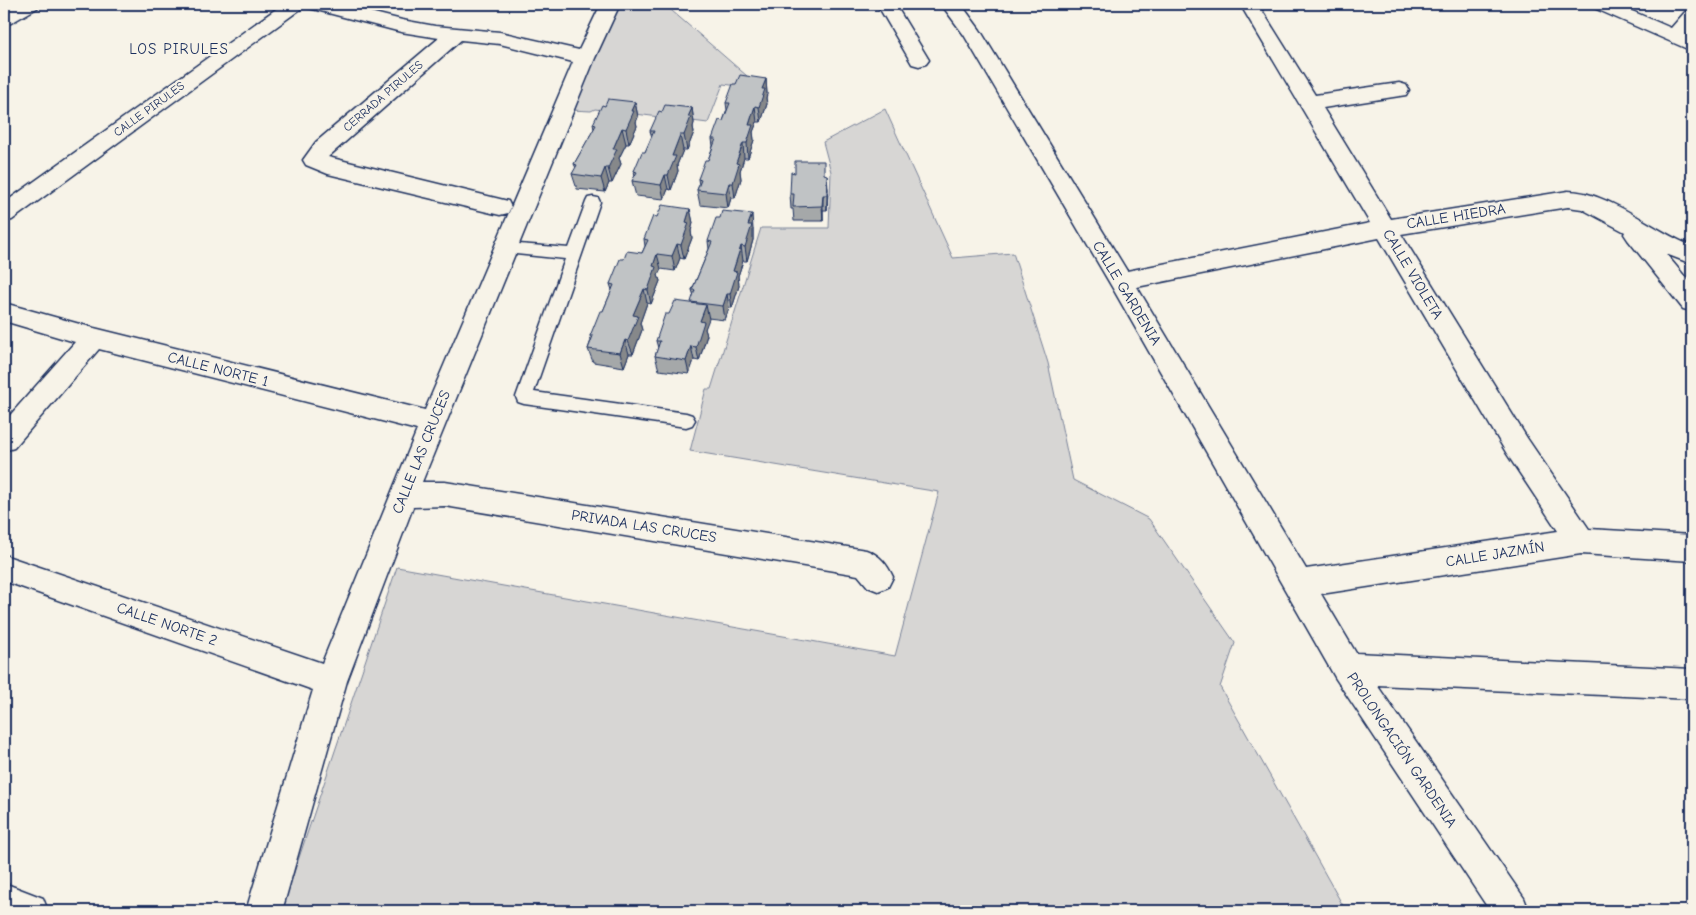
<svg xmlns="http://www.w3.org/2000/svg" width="1696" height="915" font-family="'Comic Neue',sans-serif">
<rect width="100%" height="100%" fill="#f7f3e8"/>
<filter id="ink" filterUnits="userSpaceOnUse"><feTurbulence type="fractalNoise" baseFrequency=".02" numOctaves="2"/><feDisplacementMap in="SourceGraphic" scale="10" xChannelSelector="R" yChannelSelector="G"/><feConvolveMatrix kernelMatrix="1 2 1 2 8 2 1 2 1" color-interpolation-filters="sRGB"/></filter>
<g filter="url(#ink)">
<path fill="#d7d6d4" stroke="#798299" d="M 616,4 L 664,4 L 762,89 L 723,84 L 708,123 L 595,109 L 591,111 L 571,110 Z
M 885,109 L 953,258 L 1013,253 L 1048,363 L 1073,480 L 1149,519 L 1235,643 L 1220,687 L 1346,911 L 281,911 L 397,567 L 895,656 L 939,492 L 690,451 L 706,389 L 711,389 L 761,228 L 829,228 L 831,172 L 823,142 Z"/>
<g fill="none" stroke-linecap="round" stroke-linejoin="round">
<defs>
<path id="lane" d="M 593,197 L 598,198 L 600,202 L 534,392 L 686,413 L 692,415 L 695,420 L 692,425 L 686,427 L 524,404 L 518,402 L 516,397 L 565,259 L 506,253 L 501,252 L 498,248 L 501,244 L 506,243 L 569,248 L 586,202 L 588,198 Z"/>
<path id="street" d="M 17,4 L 40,4 L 37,8 L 11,23 L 4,25 L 4,11 Z
M 283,4 L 305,4 L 302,8 L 12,220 L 4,222 L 4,203 Z
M 306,4 L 338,4 L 402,20 L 435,26 L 500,32 L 579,50 L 601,4 L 620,4 L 595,58 L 422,482 L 445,482 L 866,550 C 880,555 887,564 893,577 L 888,587 L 878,591 L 868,587 L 858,575 L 445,506 L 413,507 L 347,681 L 282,911 L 246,911 L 313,690 L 4,581 L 4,555 L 322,663 L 417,430 L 99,349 L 14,448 L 4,451 L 4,422 L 75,342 L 4,321 L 4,303 L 94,328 L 425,410 L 573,62 L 500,44 L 461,40 L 328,157 L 508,201 L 511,207 L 508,213 L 500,215 L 328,174 L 306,165 L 303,160 L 316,142 L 439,38 L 401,32 L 309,8 Z
M 877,4 L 895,4 L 929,60 L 926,64 L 919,66 L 912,64 Z
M 941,4 L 961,4 L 980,30 L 1127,271 L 1370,223 L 1240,4 L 1258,4 L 1315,95 L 1399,83 L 1406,85 L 1409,90 L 1406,95 L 1323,108 L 1391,219 L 1568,191 C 1608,191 1655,232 1692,246 L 1692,264 L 1666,254 L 1692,285 L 1692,311 L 1683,309 L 1628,240 L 1624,234 L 1625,232 L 1582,209 L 1568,207 L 1401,234 L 1527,438 L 1589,529 L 1692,535 L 1692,561 L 1581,554 L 1321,594 L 1356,653 L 1692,669 L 1692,699 L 1377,685 L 1524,898 L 1529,911 L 1490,911 L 1336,679 L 1112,287 L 964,35 ZM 1379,238 L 1507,454 L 1558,531 L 1306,569 L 1137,287 Z
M 1591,4 L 1616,4 L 1671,28 L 1685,12 L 1692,10 L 1692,28 L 1686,35 L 1692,38 L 1692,51 L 1594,8 Z
M 4,883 L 43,898 L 48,911 L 4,911 Z"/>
</defs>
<use href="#lane" stroke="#1b2f5e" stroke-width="3"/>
<use href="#street" stroke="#1b2f5e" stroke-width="3"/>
<use href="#lane" fill="#f7f3e8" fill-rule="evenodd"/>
<use href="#street" fill="#f7f3e8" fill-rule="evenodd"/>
</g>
<path fill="#a5a8a9" stroke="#1b2f5e" d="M 766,79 L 767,94 L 766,98 L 767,104 L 761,122 L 757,122 L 753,132 L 754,140 L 748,158 L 744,158 L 740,171 L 741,179 L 735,198 L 731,198 L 728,208 L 700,205 L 697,190 L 699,185 L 698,179 L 708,160 L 713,146 L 712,139 L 723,121 L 727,110 L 726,103 L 736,84 Z
M 635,102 L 638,117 L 636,122 L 637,126 L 629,144 L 626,144 L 619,158 L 621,164 L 612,183 L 609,183 L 605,192 L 577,189 L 572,174 L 576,168 L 574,164 L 594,129 L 593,124 L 605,106 Z
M 692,108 L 694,123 L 693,127 L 694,132 L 687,150 L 683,150 L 677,165 L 678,171 L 671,190 L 668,189 L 664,199 L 636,196 L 632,181 L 635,176 L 634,171 L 645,152 L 652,137 L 650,131 L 662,112 Z
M 825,174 L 828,189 L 827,210 L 823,210 L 823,221 L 794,221 L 793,209 L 791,209 L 790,194 Z
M 690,209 L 693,223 L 691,231 L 692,238 L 684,259 L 680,258 L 675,271 L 661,269 L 658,275 L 660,281 L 651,304 L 647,303 L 640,323 L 642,330 L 633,354 L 629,354 L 624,367 L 593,362 L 588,349 L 591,340 L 590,336 L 603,311 L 612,290 L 610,284 L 624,259 L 642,253 L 645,246 L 644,239 L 657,217 Z
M 753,229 L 753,240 L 747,261 L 743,261 L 738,276 L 739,286 L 732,308 L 729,308 L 725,320 L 708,318 L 705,329 L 707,335 L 699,361 L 694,360 L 689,374 L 659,370 L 655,356 L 658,348 L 656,341 L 669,314 L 692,303 L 694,296 L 692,290 L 709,249 L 708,241 Z"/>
<path fill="#86888a" stroke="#1b2f5e" d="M 766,79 L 767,94 L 766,98 L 767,104 L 761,122 L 759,107 L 762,89 Z
M 635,102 L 638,117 L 636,122 L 637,126 L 629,144 L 626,129 L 631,111 Z
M 755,106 L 757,122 L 753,132 L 754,140 L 748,158 L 747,143 L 749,125 Z
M 692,108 L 694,123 L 693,127 L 694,132 L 687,150 L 684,135 L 688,117 Z
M 622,128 L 626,144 L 619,158 L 621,164 L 612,183 L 608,168 L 613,149 Z
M 680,135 L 683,150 L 677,165 L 678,171 L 671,190 L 668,175 L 672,156 Z
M 743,143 L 744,158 L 740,171 L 741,179 L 735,198 L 733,183 L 736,163 Z
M 605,168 L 609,183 L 605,192 L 601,178 Z
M 665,175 L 668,189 L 664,199 L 661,185 Z
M 827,175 L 828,189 L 827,210 Z
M 729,183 L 731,198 L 728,208 L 726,193 Z
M 823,195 L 823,221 L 822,206 Z
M 690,209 L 693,223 L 691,231 L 692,238 L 684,259 L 681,245 L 686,222 Z
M 752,214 L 753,229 L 753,240 L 747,261 L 745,247 L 748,225 Z
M 677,244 L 680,258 L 675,271 L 672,256 Z
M 741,246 L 743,261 L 738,276 L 739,286 L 732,308 L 730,294 L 733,271 Z
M 657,254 L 661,269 L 658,275 L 660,281 L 651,304 L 648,290 L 653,266 Z
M 644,289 L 647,303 L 640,323 L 642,330 L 633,354 L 628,341 L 633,315 Z
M 727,294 L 729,308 L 725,320 L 723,306 Z
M 706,305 L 709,319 L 705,329 L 707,335 L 699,361 L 696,347 L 700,321 Z
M 625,340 L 629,354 L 624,367 L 620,353 Z
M 691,346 L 694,360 L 689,374 L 686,361 Z"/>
<path fill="#c0c3c5" stroke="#1b2f5e" d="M 740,75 L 766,79 L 762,89 L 765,89 L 759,107 L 755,106 L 749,125 L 753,125 L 747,143 L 743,143 L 736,163 L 739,164 L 733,183 L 729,183 L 726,193 L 697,190 L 701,180 L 698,179 L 705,160 L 708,160 L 716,139 L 712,139 L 719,120 L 723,121 L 730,103 L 726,103 L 733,84 L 736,84 Z
M 608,99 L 635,102 L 631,111 L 634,111 L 626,129 L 622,128 L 613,149 L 617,149 L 608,168 L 605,168 L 601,178 L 572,174 L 577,165 L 574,164 L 596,125 L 593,124 L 602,105 L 605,106 Z
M 665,105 L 692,108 L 688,117 L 691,117 L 684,135 L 680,135 L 672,156 L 676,156 L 668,175 L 665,175 L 661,185 L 632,181 L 637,172 L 634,171 L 642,152 L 645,152 L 654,131 L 650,131 L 659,111 L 662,112 Z
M 795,161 L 824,161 L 824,174 L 827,175 L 827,195 L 823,195 L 822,206 L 793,207 L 794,194 L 790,194 L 791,172 L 795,173 Z
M 662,205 L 690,209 L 686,222 L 689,223 L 681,245 L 677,244 L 672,256 L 657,254 L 653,266 L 656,267 L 648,290 L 644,289 L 633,315 L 638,316 L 628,341 L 625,340 L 620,353 L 588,349 L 593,336 L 590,336 L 600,311 L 603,311 L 614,285 L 610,284 L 620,259 L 624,259 L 627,251 L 642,253 L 648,240 L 644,239 L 653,216 L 657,217 Z
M 722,211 L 752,214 L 748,225 L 752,225 L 745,247 L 741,246 L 733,271 L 737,272 L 730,294 L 727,294 L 723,306 L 691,302 L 695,290 L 692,290 L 712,242 L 708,241 L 716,218 L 720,218 Z
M 675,301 L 706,305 L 700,321 L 704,322 L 696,347 L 691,346 L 686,361 L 655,356 L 660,341 L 656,341 L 665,314 L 669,314 Z"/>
</g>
<g text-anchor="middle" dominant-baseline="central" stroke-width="4.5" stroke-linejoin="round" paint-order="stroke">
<g font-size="12" fill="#1b2f5e" stroke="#f7f3e8">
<text transform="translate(383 96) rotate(-41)">CERRADA PIRULES</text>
<text transform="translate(149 109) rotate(-36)">CALLE PIRULES</text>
</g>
<g font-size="15" letter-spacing="1" fill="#1b2f5e" stroke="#f7f3e8">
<text x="179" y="49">LOS PIRULES</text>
</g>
<g font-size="15" fill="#1b2f5e" stroke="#f7f3e8">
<text transform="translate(1456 216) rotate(-9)">CALLE HIEDRA</text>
<text transform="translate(1413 274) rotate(59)">CALLE VIOLETA</text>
<text transform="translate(1127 293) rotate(59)">CALLE GARDENIA</text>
<text transform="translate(218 369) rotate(14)">CALLE NORTE 1</text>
<text transform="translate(421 452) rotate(-68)">CALLE LAS CRUCES</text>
<text transform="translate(644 526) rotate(9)">PRIVADA LAS CRUCES</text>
<text transform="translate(1495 554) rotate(-9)">CALLE JAZMÍN</text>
<text transform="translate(167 624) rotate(19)">CALLE NORTE 2</text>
<text transform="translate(1402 750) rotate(56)">PROLONGACIÓN GARDENIA</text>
</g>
</g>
<rect width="1696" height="915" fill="none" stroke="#f7f3e8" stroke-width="20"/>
<rect x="10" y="10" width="1676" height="895" fill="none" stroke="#1b2f5e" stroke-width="2" filter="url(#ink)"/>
</svg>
